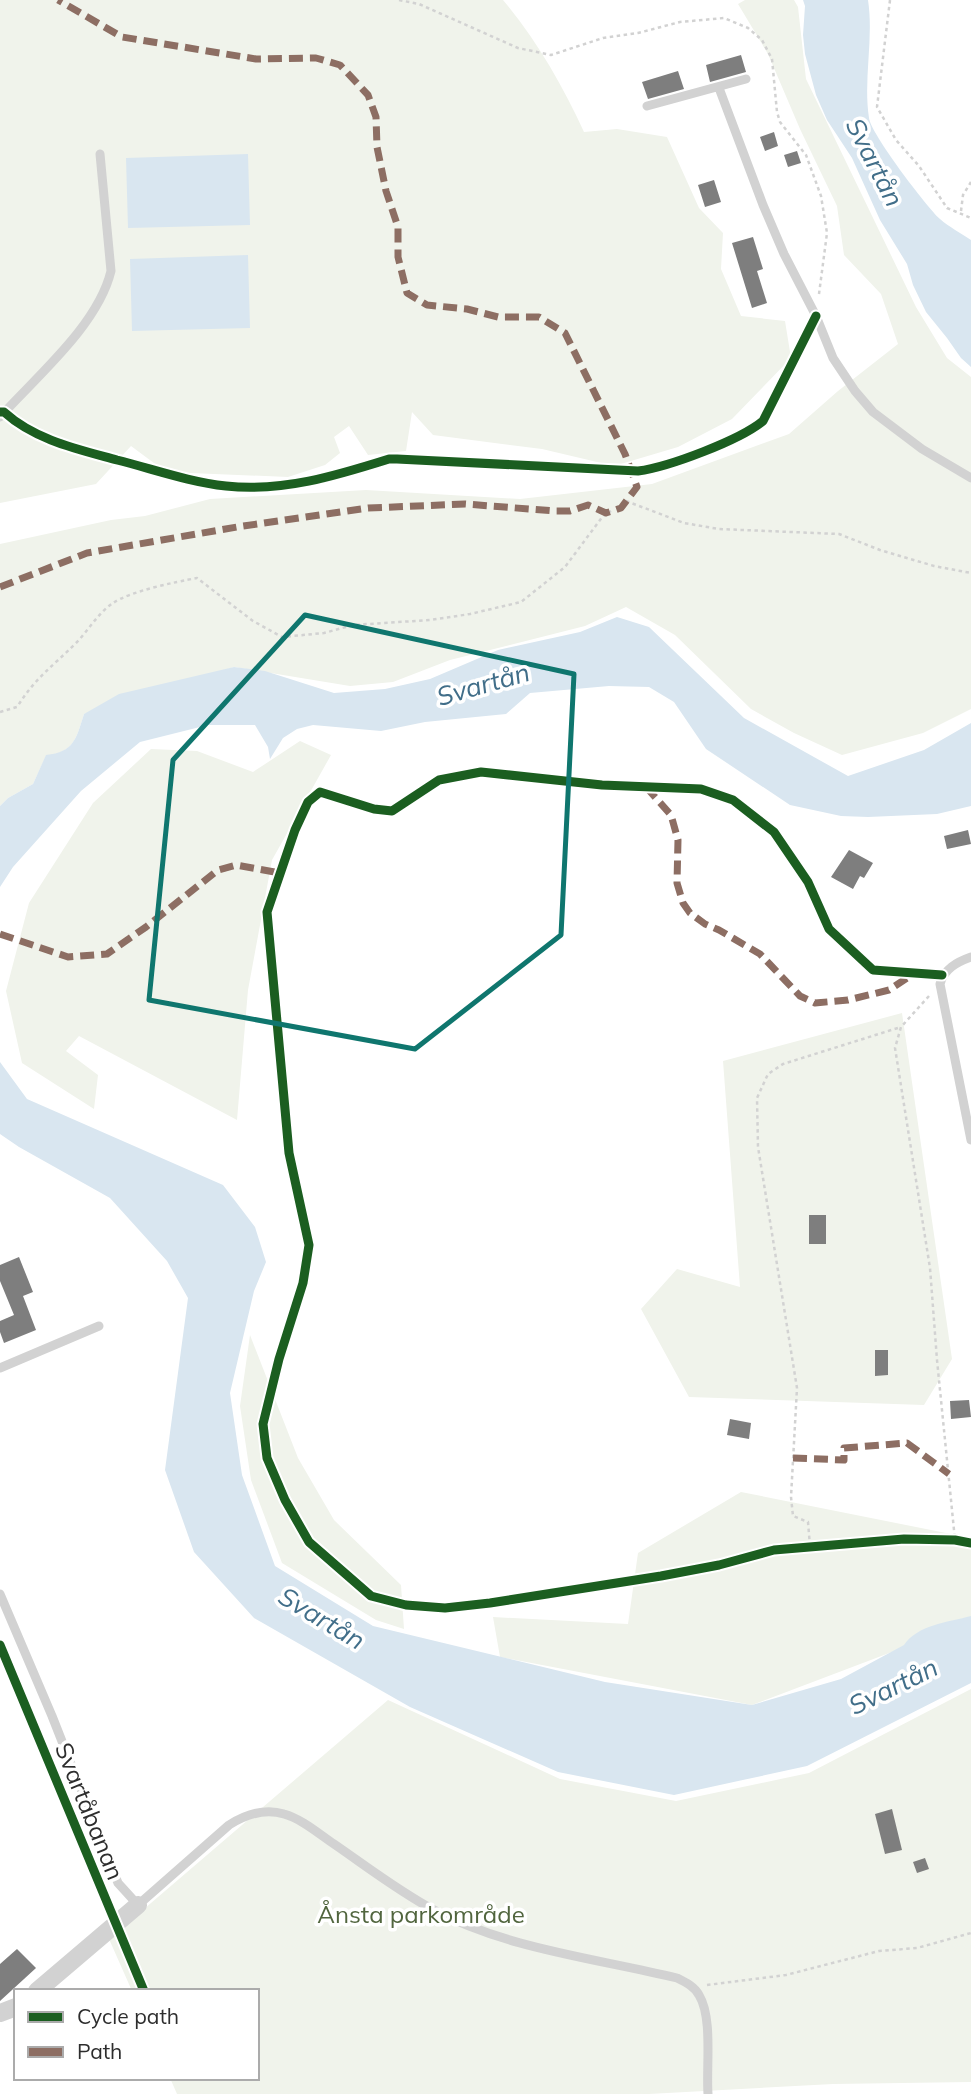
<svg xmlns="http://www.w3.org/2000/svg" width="971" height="2094" font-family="Mulish,sans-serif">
<rect width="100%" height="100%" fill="#fff"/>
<path fill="#f0f3eb" d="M 0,0 L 503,0 C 536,39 563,86 584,132 L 617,129 L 667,137 L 699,208 L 723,233 L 721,269 L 741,316 L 785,321 L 791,358 L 732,419 L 678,447 L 614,466 L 542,449 L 433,435 L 412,412 L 406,451 L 368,455 L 349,426 L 334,437 L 340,453 L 325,465 L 288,477 L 166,472 L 131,446 L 96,484 L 0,503 Z
M 745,0 L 794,0 L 798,7 L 806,79 L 916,307 L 947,358 L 971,377 L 971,709 L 923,733 L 842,755 L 794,733 L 751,709 L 675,635 L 626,607 L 585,626 L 450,660 L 393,682 L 350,686 L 234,667 L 84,714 C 76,739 74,752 46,756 L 33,784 L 8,798 L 0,806 L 0,544 L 111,520 L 145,516 L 210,499 L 366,490 L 520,499 L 652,484 L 789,434 L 838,391 L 898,344 L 881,294 L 844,255 L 837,206 L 800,129 L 768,54 L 738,4 Z
M 300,741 L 331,755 L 272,860 L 248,990 L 237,1120 L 79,1036 L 66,1051 L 98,1075 L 94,1109 L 22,1063 L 6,991 L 29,903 L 93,803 L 151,749 L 197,751 L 253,772 Z
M 902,1013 L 952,1359 L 924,1405 L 689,1397 L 641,1309 L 677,1269 L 740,1287 L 723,1061 Z
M 250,1335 L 298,1458 L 334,1520 L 401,1585 L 404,1629 L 376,1620 L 282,1563 L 251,1480 L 240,1406 Z
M 741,1492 L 971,1538 L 971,1622 L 752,1705 L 500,1657 L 493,1617 L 628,1624 L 638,1553 Z
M 971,1689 L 971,2082 L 833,2084 L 649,2094 L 177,2094 L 170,2078 L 257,2078 L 257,1991 L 132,1991 L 109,1939 L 388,1700 L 560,1779 L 676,1801 L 809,1773 Z"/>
<path fill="#d9e6f0" d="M 803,0 L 868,0 C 874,39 863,79 869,118 C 871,134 926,206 940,219 C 949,227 961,233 971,240 L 971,367 L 961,358 L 947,338 L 926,312 L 913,285 L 907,264 L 880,220 L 852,158 L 827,120 L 816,95 L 805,54 L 803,35 L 805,6 Z
M 248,154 L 250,225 L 128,228 L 126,158 Z
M 248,255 L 250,328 L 132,331 L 130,259 Z
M 617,617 L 649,627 L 744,718 L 848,776 L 924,750 L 971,723 L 971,806 L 937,814 L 868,817 L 841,816 L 790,805 L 706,749 L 674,702 L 649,687 L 609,686 L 530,693 L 506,714 L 425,722 L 381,731 L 313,725 L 297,729 L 283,738 L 270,759 L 268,747 L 255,725 L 208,725 L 140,742 L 81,791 L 13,867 L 0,887 L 0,806 L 8,798 L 33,784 L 46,755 C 74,752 76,739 84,714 L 119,694 L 234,667 L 265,671 L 334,693 L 385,689 L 430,679 L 498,650 L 580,632 Z
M 0,1062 L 27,1099 L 223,1185 L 255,1227 L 266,1262 L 254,1291 L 230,1393 L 242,1475 L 275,1566 L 373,1626 L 605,1682 L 752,1705 L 841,1679 L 904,1645 C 917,1625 949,1622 971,1616 L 971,1683 L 807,1766 L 674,1795 L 558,1772 L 410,1707 L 254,1618 L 194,1552 L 165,1470 L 188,1298 L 167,1261 L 110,1198 L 19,1147 L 0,1134 Z"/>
<path fill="#7e7e7e" d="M 741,55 L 746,72 L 710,82 L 706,65 Z
M 678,71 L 684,89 L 648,99 L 642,82 Z
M 774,132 L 778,146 L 765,151 L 760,137 Z
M 797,151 L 801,163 L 788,167 L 784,155 Z
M 714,180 L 721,202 L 705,207 L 698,185 Z
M 753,237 L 763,269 L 757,271 L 767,303 L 752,308 L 732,243 Z
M 968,830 L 971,844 L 947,849 L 944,836 Z
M 849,850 L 873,863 L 864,878 L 860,876 L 853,889 L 831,877 Z
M 809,1215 L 826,1215 L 826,1244 L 809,1244 Z
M 19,1257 L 33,1292 L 23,1296 L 36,1330 L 4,1343 L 0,1332 L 0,1321 L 14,1315 L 0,1281 L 0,1265 Z
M 875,1350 L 888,1350 L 888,1375 L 875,1376 Z
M 969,1400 L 971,1417 L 951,1419 L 950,1401 Z
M 730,1419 L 751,1423 L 749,1439 L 727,1435 Z
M 892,1809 L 902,1850 L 885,1854 L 875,1814 Z
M 925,1858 L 929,1869 L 917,1873 L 913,1862 Z
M 17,1949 L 36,1968 L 0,2001 L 0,1964 Z"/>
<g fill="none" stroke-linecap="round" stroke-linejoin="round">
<path stroke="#d2d2d2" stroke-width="2.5" stroke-dasharray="3.5 3.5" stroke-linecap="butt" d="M 399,0 L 419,4 L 518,48 L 551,55 L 603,38 L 638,33 L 680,22 L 724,18 L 748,28 L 762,40 L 772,59 L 777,112 L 780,122 L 806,155 L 821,196 L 827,233 L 819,294
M 890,0 L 877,107 L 896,140 L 919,166 L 947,208 L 971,218
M 961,211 L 963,195 L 971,182
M 626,501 L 684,523 L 719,529 L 839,534 L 880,550 L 934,566 L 971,573
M 0,712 L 17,707 C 36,677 52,667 76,643 C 88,631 98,613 113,603 C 131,591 175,582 197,578 L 253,621 L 282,637 L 324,633 L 353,625 L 430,620 L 470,614 L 521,602 L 565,567 L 603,516 L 611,511
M 929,996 L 901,1027 L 895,1048 L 930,1268 L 937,1360 L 955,1540
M 810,1546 L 808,1522 L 793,1516 L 791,1497 L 797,1388 L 758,1147 L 757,1098 L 768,1074 L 783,1064 L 901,1027
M 707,1985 L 786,1975 L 879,1951 L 917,1948 L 971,1933"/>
<path stroke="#d2d2d2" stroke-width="9" d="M 719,88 L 763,205 L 784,254 L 816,316 L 833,358 L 855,391 L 873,412 L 922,449 L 971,478
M 647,106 L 746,79
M 0,417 C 37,376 98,325 111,271 L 100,154
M 971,957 C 957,962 944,969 940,984 L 971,1140
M 0,1368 L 99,1326
M 0,1594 L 52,1716 L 118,1883 L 138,1905 L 229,1825 C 245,1815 265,1808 284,1814 C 302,1819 319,1834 334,1844 C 366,1866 397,1890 432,1909 C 507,1949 595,1958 677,1978 C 685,1982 694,1986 699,1995 C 713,2018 706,2066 708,2094"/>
<path stroke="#d2d2d2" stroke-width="18" d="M 37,1991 L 138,1905
M 0,2013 L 16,2007"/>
<path stroke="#8d6e63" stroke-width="7" stroke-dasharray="14 7" stroke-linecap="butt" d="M 0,587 L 87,553 L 237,527 L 368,508 L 465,504 L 555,511 L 570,511 L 588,505 L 606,513 L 621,508 L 637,487 L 625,454 L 565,333 L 539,317 L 498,317 L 467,309 L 427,305 L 407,293 L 398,257 L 398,227 L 386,191 L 377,147 L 376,117 L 368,95 L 340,65 L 316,58 L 256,59 L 122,37 L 58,0
M 646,787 L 671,815 L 678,840 L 677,883 L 683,903 L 690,913 L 705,924 L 719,930 L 760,954 L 800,996 L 815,1003 L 848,1000 L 889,990 L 913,974
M 0,934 L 68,957 L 107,954 L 146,927 L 218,870 L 236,865 L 280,873
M 793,1458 L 844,1460 L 844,1448 L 907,1443 L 949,1474"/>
<defs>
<path id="cycleway" d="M 0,412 L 4,412 C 35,440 77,449 117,460 C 153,469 189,482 226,486 C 283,492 335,476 389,459 L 397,459 L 638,471 C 669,467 740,440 763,421 L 816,316
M 942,975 L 873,970 L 829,929 L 808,882 L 774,832 L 733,800 L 701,789 L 602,785 L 481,772 L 439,780 L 392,811 L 374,809 L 320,792 L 308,802 L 295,830 L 267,912 L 289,1153 L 309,1245 L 303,1283 L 279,1359 L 263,1424 L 267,1458 L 285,1500 L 309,1542 L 371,1596 L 406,1605 L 445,1608 L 490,1603 L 661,1576 L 719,1565 L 774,1550 L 904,1539 L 955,1540 L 971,1543
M 0,1645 L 144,1991"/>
</defs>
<use href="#cycleway" stroke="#fff" stroke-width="13"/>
<use href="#cycleway" stroke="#1b5e20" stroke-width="9"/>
</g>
<path fill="none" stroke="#0f766e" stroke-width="5" stroke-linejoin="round" d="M 305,615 L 574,674 L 561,935 L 415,1049 L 149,1000 L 173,760 Z"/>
<g text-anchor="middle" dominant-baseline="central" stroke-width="7" stroke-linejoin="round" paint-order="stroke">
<g font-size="24" fill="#2d2d2d" stroke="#fff">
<text transform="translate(90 1811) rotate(68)">Svartåbanan</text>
</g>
<g font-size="24" fill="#51653e" stroke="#fff">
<text x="421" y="1914">Ånsta parkområde</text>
</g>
<g font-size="26" font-style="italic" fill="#416e89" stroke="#fff">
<text transform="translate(875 162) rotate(63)">Svartån</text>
<text transform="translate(483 684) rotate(-16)">Svartån</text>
<text transform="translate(322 1618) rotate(31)">Svartån</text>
<text transform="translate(893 1686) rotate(-26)">Svartån</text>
</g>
</g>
<rect x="14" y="1989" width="245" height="91" fill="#ffffff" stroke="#ababab" stroke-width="2"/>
<rect x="28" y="2012" width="35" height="10" fill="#1b5e20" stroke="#ababab" stroke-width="2"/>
<text x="77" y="2024" font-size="21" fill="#2d2d2d">Cycle path</text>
<rect x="28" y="2047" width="35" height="10" fill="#8d6e63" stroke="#ababab" stroke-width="2"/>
<text x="77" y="2059" font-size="21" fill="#2d2d2d">Path</text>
</svg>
